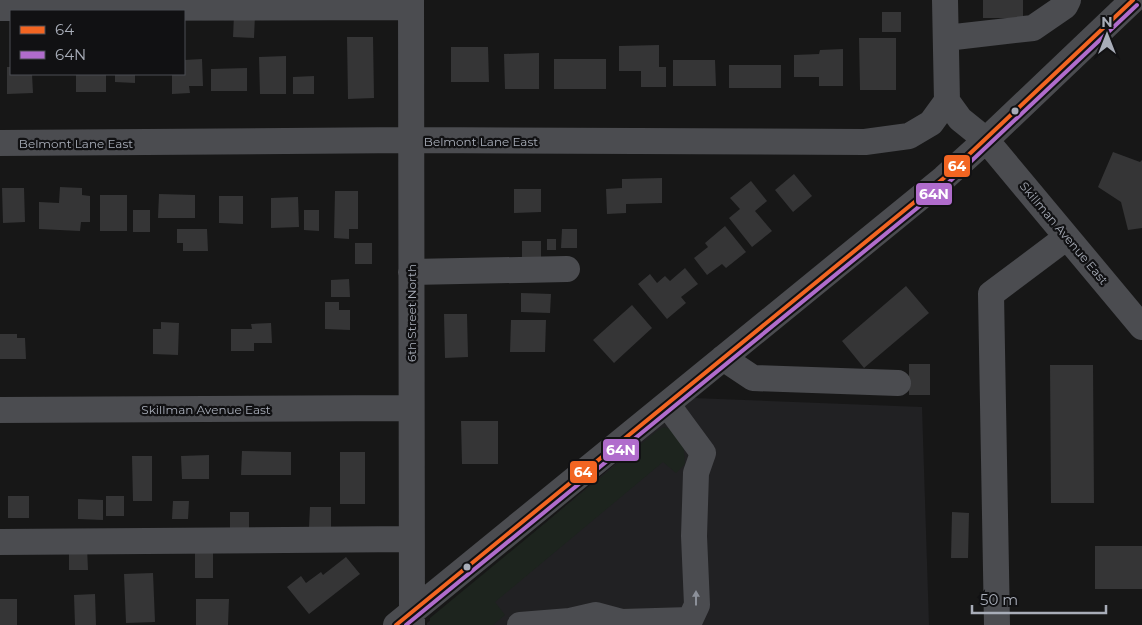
<svg xmlns="http://www.w3.org/2000/svg" width="1142" height="625" font-family="Montserrat,sans-serif">
<rect width="100%" height="100%" fill="#171717"/>
<path fill="#212123" d="M 693,398 L 922,407 L 929,625 L 427,625 L 427,623 Z"/>
<path fill="#1d241e" d="M 664,427 C 684,433 684,446 685,464 L 676,473 L 663,462 L 495,602 L 505,615 L 493,625 L 430,625 L 430,618 L 657,431 Z"/>
<path fill="#353536" d="M 983,0 L 1023,0 L 1023,18 L 983,18 Z
M 882,12 L 901,12 L 901,32 L 882,32 Z
M 234,15 L 255,15 L 254,38 L 233,37 Z
M 347,37 L 373,37 L 374,98 L 348,99 Z
M 859,38 L 896,38 L 896,90 L 860,90 Z
M 659,45 L 659,67 L 666,67 L 666,87 L 641,87 L 641,71 L 619,71 L 619,46 Z
M 451,47 L 488,47 L 489,82 L 451,82 Z
M 843,49 L 843,86 L 819,86 L 819,77 L 794,77 L 794,55 L 819,54 L 820,50 Z
M 539,53 L 539,89 L 505,89 L 504,54 Z
M 286,56 L 286,94 L 260,94 L 259,57 Z
M 202,59 L 203,86 L 189,86 L 190,93 L 172,94 L 172,74 L 184,74 L 184,60 Z
M 554,59 L 606,59 L 606,89 L 554,89 Z
M 673,60 L 715,60 L 716,86 L 673,86 Z
M 729,65 L 781,65 L 781,88 L 729,88 Z
M 7,67 L 11,67 L 11,74 L 32,74 L 33,93 L 7,94 Z
M 247,68 L 247,91 L 211,91 L 211,69 Z
M 76,74 L 106,74 L 106,92 L 76,92 Z
M 115,74 L 135,74 L 135,83 L 115,82 Z
M 314,76 L 314,94 L 293,94 L 293,77 Z
M 1113,152 L 1140,162 L 1142,160 L 1142,228 L 1128,230 L 1121,202 L 1098,187 Z
M 794,174 L 812,196 L 793,212 L 775,190 Z
M 662,178 L 662,203 L 626,204 L 626,213 L 607,214 L 606,189 L 622,188 L 622,179 Z
M 751,181 L 767,201 L 755,211 L 772,231 L 752,247 L 729,218 L 740,209 L 730,198 Z
M 60,187 L 82,188 L 82,195 L 90,196 L 90,222 L 81,222 L 80,231 L 39,229 L 39,202 L 59,203 Z
M 2,188 L 24,188 L 25,222 L 3,223 Z
M 514,189 L 541,189 L 541,212 L 514,213 Z
M 335,191 L 358,191 L 358,229 L 349,229 L 349,239 L 334,238 Z
M 159,194 L 195,195 L 195,218 L 158,218 Z
M 100,195 L 127,195 L 127,231 L 100,231 Z
M 219,196 L 243,196 L 243,224 L 219,223 Z
M 298,197 L 299,227 L 271,228 L 271,198 Z
M 133,210 L 150,210 L 150,232 L 133,232 Z
M 304,210 L 319,210 L 319,231 L 304,230 Z
M 725,226 L 746,252 L 726,268 L 722,264 L 707,275 L 694,258 L 708,247 L 705,243 Z
M 177,229 L 207,229 L 208,251 L 183,251 L 183,243 L 177,243 Z
M 562,229 L 577,229 L 577,248 L 561,248 Z
M 547,239 L 556,239 L 556,250 L 547,250 Z
M 522,241 L 541,241 L 541,261 L 522,262 Z
M 355,243 L 372,243 L 372,264 L 355,264 Z
M 685,268 L 698,284 L 681,297 L 686,303 L 667,319 L 638,284 L 650,274 L 657,283 L 665,276 L 670,281 Z
M 349,279 L 350,297 L 331,297 L 331,280 Z
M 906,286 L 929,313 L 864,368 L 842,341 Z
M 521,293 L 551,294 L 550,313 L 521,312 Z
M 325,302 L 339,302 L 339,310 L 350,310 L 350,330 L 325,329 Z
M 632,305 L 652,328 L 614,363 L 593,340 Z
M 444,314 L 467,314 L 468,357 L 445,358 Z
M 511,320 L 546,320 L 545,352 L 510,352 Z
M 161,322 L 179,323 L 178,355 L 153,354 L 153,329 L 161,329 Z
M 271,323 L 272,343 L 254,343 L 254,351 L 231,351 L 231,329 L 252,329 L 251,324 Z
M 0,334 L 17,334 L 17,338 L 25,338 L 26,359 L 0,359 Z
M 909,364 L 930,364 L 930,395 L 909,395 Z
M 1050,365 L 1093,365 L 1094,503 L 1051,503 Z
M 461,421 L 498,421 L 498,464 L 462,464 Z
M 242,451 L 291,452 L 291,475 L 241,475 Z
M 340,452 L 365,452 L 365,504 L 340,504 Z
M 209,455 L 209,479 L 182,479 L 181,456 Z
M 132,456 L 152,456 L 152,501 L 133,501 Z
M 8,496 L 29,496 L 29,518 L 8,518 Z
M 106,496 L 124,496 L 124,516 L 106,516 Z
M 78,499 L 103,500 L 103,520 L 78,519 Z
M 173,501 L 189,501 L 188,519 L 172,519 Z
M 310,507 L 331,507 L 331,528 L 309,528 Z
M 230,512 L 249,512 L 249,529 L 230,529 Z
M 952,512 L 969,513 L 968,558 L 951,558 Z
M 1095,546 L 1142,546 L 1142,589 L 1095,589 Z
M 87,547 L 88,570 L 69,570 L 69,548 Z
M 195,552 L 213,552 L 213,578 L 195,578 Z
M 346,557 L 360,574 L 309,614 L 287,587 L 301,576 L 306,583 L 321,572 L 323,575 Z
M 153,573 L 155,622 L 126,623 L 124,574 Z
M 95,594 L 96,625 L 75,625 L 74,595 Z
M 0,599 L 17,599 L 17,625 L 0,625 Z
M 196,599 L 229,599 L 228,625 L 196,625 Z"/>
<g fill="none" stroke-linecap="round" stroke-linejoin="round">
<path stroke="#4b4c50" stroke-width="26" d="M 411,0 L 412,624
M 945,0 L 947,101 L 960,119 L 986,140 L 1142,327
M 0,8 L 411,7
M 946,38 L 1033,28 L 1065,6 L 1068,0
M 0,143 L 411,140 L 865,142 L 909,136 L 931,123 L 947,101
M 411,272 L 567,269
M 723,358 L 753,378 L 898,383
M 0,410 L 411,408
M 0,542 L 411,539
M 396,625 L 944,178 L 986,140 L 1133,0
M 520,625 L 570,621 L 596,615 L 622,622 L 690,620 L 697,605 L 694,536 L 696,473 L 703,453 L 667,404
M 997,625 L 991,294 L 1067,237"/>
<defs>
<path id="bus-1" d="M 396,625 L 944,178 L 1133,0"/>
<path id="bus-2" d="M 406,625 L 948,183 L 1137,5"/>
</defs>
<use href="#bus-1" stroke="#111113" stroke-width="8"/>
<use href="#bus-2" stroke="#111113" stroke-width="8"/>
<use href="#bus-1" stroke="#f26522" stroke-width="4"/>
<use href="#bus-2" stroke="#b06ccc" stroke-width="4"/>
</g>
<defs><path id="oneway-solid" d="M-6-.8H1V-3.2L6.5 0L1 3.2V.8H-6Z" transform="scale(1.25)"/></defs>
<use fill="#8c9099" href="#oneway-solid" transform="translate(696 598) rotate(-90)"/>
<g fill="#a8adb8" stroke="#111113" stroke-width="2">
<circle cx="1015" cy="111" r="4.5"/>
<circle cx="467" cy="567" r="4.5"/>
</g>
<g text-anchor="middle" dominant-baseline="central" stroke-width="4.5" stroke-linejoin="round" paint-order="stroke">
<g font-size="12" fill="#a8adb8" stroke="#111113">
<text x="481" y="141">Belmont Lane East</text>
<text x="76" y="143">Belmont Lane East</text>
<text transform="translate(1064 233) rotate(50)">Skillman Avenue East</text>
<text transform="translate(411 313) rotate(-90)">6th Street North</text>
<text x="206" y="409">Skillman Avenue East</text>
</g>
</g>
<g stroke="#111113" stroke-width="2">
<rect x="943" y="154" width="28" height="24" rx="5" fill="#f26522"/>
<rect x="915" y="182" width="38" height="24" rx="5" fill="#b06ccc"/>
<rect x="602" y="438" width="38" height="24" rx="5" fill="#b06ccc"/>
<rect x="569" y="460" width="29" height="24" rx="5" fill="#f26522"/>
</g>
<g font-size="14" text-anchor="middle" font-weight="bold" fill="#fff">
<text x="957" y="171">64</text>
<text x="934" y="199">64N</text>
<text x="621" y="455">64N</text>
<text x="583" y="477">64</text>
</g>
<rect x="10" y="10" width="175" height="65" fill="#111113" stroke="#4d4f55"/>
<rect x="20" y="26" width="25" height="8" fill="#f26522" stroke="#4d4f55"/>
<text x="55" y="35" font-size="15" fill="#a8adb8">64</text>
<rect x="20" y="51" width="25" height="8" fill="#b06ccc" stroke="#4d4f55"/>
<text x="55" y="60" font-size="15" fill="#a8adb8">64N</text>
<g transform="translate(1107 35)" stroke="#111113" stroke-width="4" paint-order="stroke">
<path d="M0-4L9 19L0 12L-9 19Z" fill="#a8adb8"/>
<text y="-8" font-size="14" font-weight="bold" text-anchor="middle" fill="#a8adb8">N</text>
</g>
<path d="M972 605v8h134v-8" fill="none" stroke="#a8adb8" stroke-width="2.5"/>
<text x="980" y="605" font-size="15" fill="#a8adb8" stroke="#111113" stroke-width="4" paint-order="stroke">50 m</text>
</svg>
